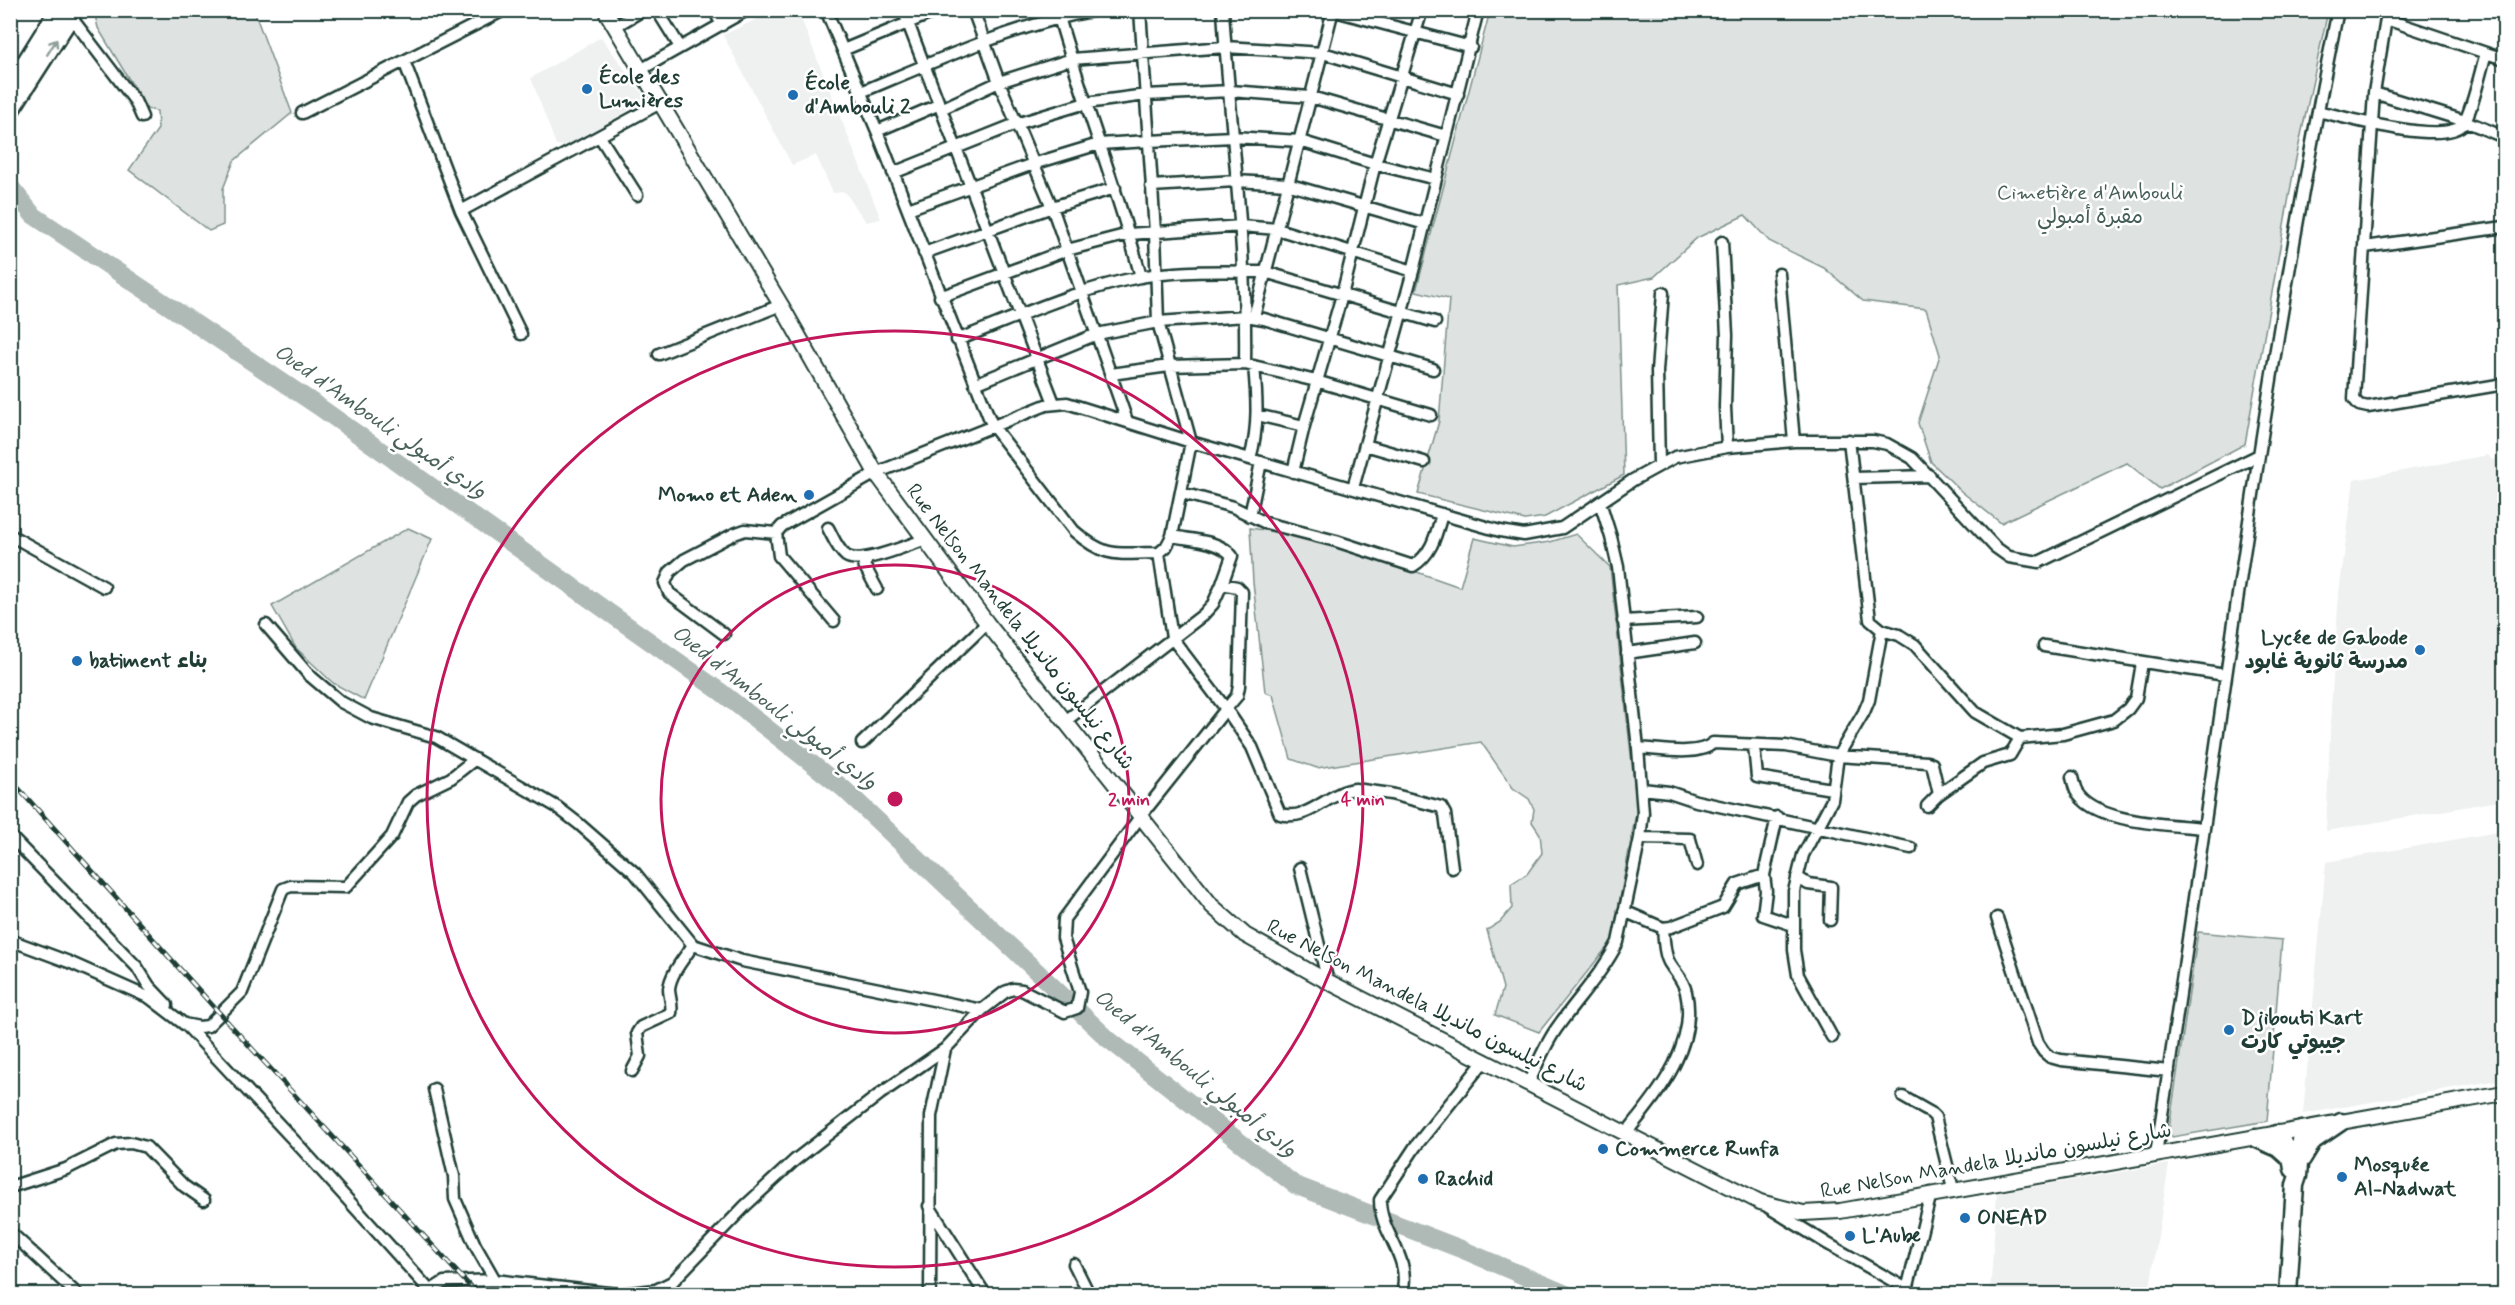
<svg xmlns="http://www.w3.org/2000/svg" width="2515" height="1305" font-family="Mynerve,'Playpen Sans Arabic',sans-serif">
<rect width="100%" height="100%" fill="#fff"/>
<filter id="ink" filterUnits="userSpaceOnUse"><feTurbulence type="fractalNoise" baseFrequency=".0167" numOctaves="2"/><feDisplacementMap in="SourceGraphic" scale="12" xChannelSelector="R" yChannelSelector="G"/><feConvolveMatrix kernelMatrix="1 2 1 2 8 2 1 2 1" color-interpolation-filters="sRGB"/></filter>
<g filter="url(#ink)">
<path fill="#eef1f0" d="M 774,11 L 798,11 L 881,219 L 866,222 L 845,192 L 833,193 L 816,155 L 792,165 L 723,35 Z
M 601,37 L 647,100 L 565,146 L 556,145 L 531,78 Z
M 2488,455 L 2492,460 L 2504,455 L 2504,800 L 2326,831 L 2331,708 L 2339,593 L 2354,480 Z
M 2504,831 L 2504,1079 L 2303,1114 L 2326,862 Z
M 2169,1164 L 2149,1294 L 1990,1294 L 1997,1193 Z"/>
<path fill="#dee3e2" stroke="#7e908b" stroke-width="1.5" d="M 94,11 L 254,11 L 292,113 L 234,161 L 223,189 L 223,225 L 209,231 L 129,170 L 158,129 L 157,111 L 147,109 L 98,28 Z
M 1490,11 L 2328,11 L 2295,163 L 2245,444 L 2160,489 L 2127,463 L 2001,523 L 1962,492 L 1931,462 L 1918,423 L 1940,355 L 1926,309 L 1863,301 L 1824,268 L 1769,241 L 1745,215 L 1697,238 L 1654,277 L 1618,285 L 1624,475 L 1545,517 L 1525,520 L 1418,494 L 1439,421 L 1449,299 L 1416,291 Z
M 408,528 L 432,539 L 364,700 L 333,683 L 296,648 L 272,606 Z
M 1250,528 L 1319,538 L 1460,587 L 1474,538 L 1513,547 L 1550,542 L 1576,534 L 1610,567 L 1637,808 L 1612,941 L 1539,1032 L 1495,1015 L 1503,988 L 1487,930 L 1500,922 L 1512,908 L 1511,884 L 1527,874 L 1542,853 L 1540,834 L 1532,822 L 1534,809 L 1529,799 L 1513,788 L 1481,742 L 1317,768 L 1291,759 L 1273,695 L 1265,692 L 1253,582 Z
M 2198,932 L 2282,940 L 2267,1121 L 2172,1137 L 2169,1129 Z"/>
<g fill="none" stroke-linecap="round" stroke-linejoin="round">
<path stroke="#afbab7" stroke-width="18" d="M 10,186 L 33,215 L 318,406 L 721,692 L 844,789 L 1108,1039 L 1295,1185 L 1461,1249 L 1566,1294"/>
<defs>
<path id="minor" d="M 657,10 L 680,47
M 714,10 L 722,25
M 826,10 L 877,131 L 992,425 L 1074,531 C 1107,560 1118,553 1159,553 L 1166,547 L 1172,536 L 1191,442 L 1158,322 L 1155,232 L 1140,10
M 903,10 L 1054,403
M 973,10 L 999,82 L 1052,207 L 1127,421
M 1057,10 C 1082,100 1117,187 1141,277
M 1223,10 C 1230,128 1247,246 1245,364
M 1331,10 L 1471,47
M 71,17 L 135,101 L 142,117
M 614,27 L 643,10
M 843,50 L 939,10
M 2486,53 L 2386,19 L 2374,93 L 2354,399 L 2359,405 L 2368,407 L 2504,384
M 404,61 L 461,211 L 521,334
M 642,69 L 747,10
M 861,92 C 938,60 1014,25 1096,10
M 2374,93 L 2465,121 L 2504,137
M 941,109 L 999,82 L 1072,59 L 1225,47 L 1323,53 L 1458,94
M 2318,111 C 2343,117 2445,146 2463,124 C 2472,112 2481,69 2486,53 L 2504,59
M 302,113 L 504,10
M 877,131 L 940,104
M 600,137 L 637,195
M 893,173 L 1016,124 L 1086,103 L 1146,95 L 1230,91 L 1311,97 L 1446,136
M 1151,186 L 1236,181 L 1287,184 L 1425,224
M 908,209 L 1033,164 L 1099,144 L 1149,141 L 1233,137 L 1300,141 L 1375,164 L 1436,179
M 461,211 L 662,102
M 1722,242 L 1727,335 L 1725,407 L 1727,447
M 2365,247 L 2504,227
M 924,253 L 1052,207 L 1115,188
M 1779,274 L 1794,441
M 940,297 L 1067,250 L 1129,234 L 1241,226 L 1277,229 L 1413,271
M 1254,317 L 1333,10
M 957,340 C 1017,317 1077,289 1140,277 C 1175,270 1229,271 1265,272 L 1435,322
M 659,354 L 781,305
M 1111,374 L 1169,366 L 1245,364 L 1316,381 L 1431,415
M 975,384 L 1097,334 L 1158,322 L 1246,316 L 1264,319 L 1433,369
M 1257,415 L 1304,426
M 1849,440 L 1870,620 L 1882,630 L 1899,635 L 1915,645 L 1975,712 L 2020,738 L 2063,734 L 2114,720 L 2128,709 L 2136,698 L 2142,663
M 1365,445 L 1424,462
M 1250,459 C 1259,427 1257,398 1254,366
M 1659,464 L 1657,371 L 1663,293
M 1293,472 L 1304,426 L 1342,295 L 1375,164 L 1422,10
M 1854,478 L 1930,476
M 1353,488 L 1413,271 L 1478,10
M 1182,493 L 1233,507 L 1266,523 L 1336,541 L 1413,566 C 1432,554 1436,535 1442,514
M 1250,516 L 1261,462
M 828,528 C 833,537 837,549 846,556 C 861,566 907,545 924,540
M 10,535 L 104,587
M 867,560 L 864,565 L 877,589
M 1222,584 L 1237,587 L 1242,592 L 1239,686 L 1237,696 L 1226,709 L 1252,747 L 1280,814 C 1310,822 1327,792 1355,789 L 1391,794 L 1441,807 L 1445,814 L 1452,868
M 834,621 L 779,556 L 776,533 L 782,526 L 876,473 L 1046,405 L 1067,403 L 1191,442 L 1500,531 L 1524,535 L 1562,528 L 1633,480 L 1675,457 L 1727,447 L 1794,441 L 1873,441 L 1887,444 L 1912,458 L 1995,547 L 2009,557 L 2039,562 L 2257,456
M 1623,621 L 1697,617
M 266,625 L 309,675 L 341,702 L 371,718 L 436,737 L 557,807 L 579,824 L 635,873 L 693,945 L 742,961 L 982,1010
M 724,634 L 669,593 L 665,583 L 670,572 L 684,560 L 734,534 L 745,530 L 776,533
M 2044,646 L 2225,675
M 1627,653 L 1695,643
M 1064,722 L 1203,615 L 1213,604 L 1222,584 L 1232,556 C 1220,540 1191,540 1172,536
M 862,743 L 987,623
M 1754,746 L 1757,777 L 1832,789
M 1638,748 C 1658,749 1698,757 1713,743 L 1786,746 L 1838,756 L 1927,762 L 1932,764 L 1939,794
M 2072,777 C 2073,781 2074,787 2076,791 C 2094,824 2169,824 2203,828
M 1642,789 L 1669,792 L 1696,801 L 1911,848
M 1927,806 L 1939,794 L 1983,763 L 2010,755 L 2020,738
M 10,836 L 137,967 L 149,986 L 167,1005
M 1640,838 L 1690,839 L 1697,865
M 1300,868 L 1328,982
M 1764,875 L 1766,891 L 1763,915 L 1793,925
M 1797,877 L 1808,884 L 1831,887 L 1830,920
M 1624,911 L 1663,928 L 1671,927 L 1723,907 L 1737,884 L 1764,875 L 1777,817
M 1997,918 L 2038,1043 L 2044,1052 L 2050,1057 L 2061,1060 L 2169,1071
M 10,940 L 69,962 L 150,998 L 184,1024 L 199,1027 L 208,1026 L 242,992 L 283,889 L 291,886 L 346,887 L 392,836 L 408,802 L 416,795 L 451,778 L 475,759
M 186,1025 L 302,1149 L 433,1294
M 1832,1037 L 1798,975 L 1794,950 L 1794,891 L 1803,855 L 1832,800 L 1838,756 L 1864,712 L 1869,700 L 1882,630
M 632,1071 L 640,1056 L 637,1033 L 641,1027 L 671,1013 C 673,1004 669,997 669,989 C 670,974 685,957 693,945
M 1529,1082 C 1538,1063 1546,1042 1559,1025 C 1579,997 1603,972 1618,942 L 1640,838 L 1643,813 L 1638,748 L 1618,567 L 1611,537 L 1600,502
M 434,1089 L 454,1176 L 455,1199 L 475,1245 L 495,1280
M 1903,1097 L 1931,1113 L 1935,1117 L 1953,1189
M 1627,1132 C 1658,1093 1698,1046 1686,992 C 1683,979 1676,974 1670,964 C 1664,955 1664,939 1663,928
M 2156,1154 C 2215,773 2260,389 2338,10
M 10,1187 L 66,1169 L 116,1144 L 131,1143 L 146,1147 L 184,1186 L 204,1200
M 929,1206 L 985,1294
M 1768,1207 L 1828,1244 L 1907,1289
M 10,1232 L 77,1294
M 1074,1264 L 1089,1294
M 425,1294 L 444,1282 L 495,1280 L 617,1294
M 620,1294 L 656,1290 L 672,1282 L 745,1206 L 795,1160 L 880,1094 L 945,1049 L 982,1010 L 1005,992 L 1013,989 L 1022,990 L 1065,1012 L 1077,1008 L 1080,992 L 1063,938 L 1064,919 L 1140,817 L 1226,709 L 1172,638 L 1159,553
M 930,1294 L 931,1116 L 945,1049
M 1402,1294 C 1412,1255 1380,1235 1380,1200 L 1415,1147 L 1485,1060
M 1906,1294 L 1931,1193"/>
<path id="major" d="M 605,10 L 781,305 L 876,473 L 987,623 L 1212,906 L 1245,935 L 1323,979 L 1760,1202 L 1803,1213 L 1840,1211 L 2504,1093"/>
<path id="highway" d="M 10,87 L 58,10
M 10,111 L 75,10
M 2276,1134 L 2290,1151 L 2293,1169
M 2255,1138 L 2278,1148 L 2287,1156
M 2302,1159 L 2313,1141 L 2341,1122
M 2288,1294 L 2295,1185 L 2298,1176 L 2302,1130"/>
</defs>
<use href="#minor" stroke="#1f3d34" stroke-width="15"/>
<use href="#major" stroke="#1f3d34" stroke-width="18"/>
<use href="#highway" stroke="#1f3d34" stroke-width="21"/>
<use href="#minor" stroke="#fff" stroke-width="10"/>
<use href="#major" stroke="#fff" stroke-width="14"/>
<use href="#highway" stroke="#fff" stroke-width="16"/>
<defs>
<path id="rail" d="M 10,779 L 212,1005 L 477,1294"/>
</defs>
<use href="#rail" stroke="#1f3d34" stroke-width="5"/>
<use href="#rail" stroke="#fff" stroke-width="3" stroke-dasharray="9" stroke-linecap="butt"/>
</g>
<defs><path id="oneway-shaft" d="M-6 0H5M1.5-3L5.5 0L1.5 3" fill="none" stroke-width="1.6" stroke-linecap="round" stroke-linejoin="round" transform="scale(1.5)"/></defs>
<use stroke="#8f9e9a" href="#oneway-shaft" transform="translate(52 47) rotate(-58)"/>
</g>
<g fill="none" stroke="#c2185b" stroke-width="3">
<circle cx="895" cy="799" r="234"/>
<circle cx="895" cy="799" r="468"/>
</g>
<g fill="#1f6fb2" stroke="#fff" stroke-width="2">
<circle cx="587" cy="89" r="6"/>
<circle cx="793" cy="95" r="6"/>
<circle cx="809" cy="495" r="6"/>
<circle cx="2420" cy="650" r="6"/>
<circle cx="77" cy="661" r="6"/>
<circle cx="2229" cy="1030" r="6"/>
<circle cx="1603" cy="1149" r="6"/>
<circle cx="2342" cy="1177" r="6"/>
<circle cx="1423" cy="1179" r="6"/>
<circle cx="1965" cy="1218" r="6"/>
<circle cx="1850" cy="1236" r="6"/>
</g>
<g text-anchor="middle" dominant-baseline="central" stroke-width="5" stroke-linejoin="round" paint-order="stroke">
<g font-size="21" font-weight="bold" fill="#1f3d34" stroke="#fff" text-anchor="start">
<text x="599" y="77">École des<tspan x="599" dy="24">Lumières</tspan></text>
<text x="805" y="83">École<tspan x="805" dy="24">d'Ambouli 2</tspan></text>
<text x="797" y="495" text-anchor="end">Momo et Aden</text>
<text x="2408" y="638" text-anchor="end">Lycée de Gabode<tspan x="2408" dy="24">مدرسة ثانوية غابود</tspan></text>
<text x="89" y="661">batiment بناء</text>
<text x="2241" y="1018">Djibouti Kart<tspan x="2241" dy="24">جيبوتي كارت</tspan></text>
<text x="1615" y="1149">Commerce Runfa</text>
<text x="2354" y="1165">Mosquée<tspan x="2354" dy="24">Al-Nadwat</tspan></text>
<text x="1435" y="1179">Rachid</text>
<text x="1977" y="1218">ONEAD</text>
<text x="1862" y="1236">L'Aube</text>
</g>
<g font-size="21" fill="#455e57" stroke="#fff">
<text x="2090" y="193">Cimetière d'Ambouli<tspan x="2090" dy="24">مقبرة أمبولي</tspan></text>
</g>
<g font-size="21" fill="#1f3d34" stroke="#fff">
<text transform="translate(1020 627) rotate(52)">Rue Nelson Mandela شارع نيلسون مانديلا</text>
<text transform="translate(1427 1006) rotate(27)">Rue Nelson Mandela شارع نيلسون مانديلا</text>
<text transform="translate(1996 1161) rotate(-10)">Rue Nelson Mandela شارع نيلسون مانديلا</text>
</g>
<g font-size="22" font-style="italic" fill="#4a625b" stroke="#fff">
<text transform="translate(380 422) rotate(35)">Oued d'Ambouli وادي أمبولي</text>
<text transform="translate(774 708) rotate(38)">Oued d'Ambouli وادي أمبولي</text>
<text transform="translate(1195 1074) rotate(39)">Oued d'Ambouli وادي أمبولي</text>
</g>
</g>
<circle cx="895" cy="799" r="9" fill="#c2185b" stroke="#fff" stroke-width="3"/>
<g font-size="18" text-anchor="middle" font-weight="bold" fill="#c2185b" stroke="#fff" stroke-width="5" stroke-linejoin="round" paint-order="stroke">
<text x="1129" y="805">2 min</text>
<text x="1363" y="805">4 min</text>
</g>
<rect width="2515" height="1305" fill="none" stroke="#fff" stroke-width="36"/>
<rect x="18" y="18" width="2479" height="1269" fill="none" stroke="#1f3d34" stroke-width="2" filter="url(#ink)"/>
</svg>
